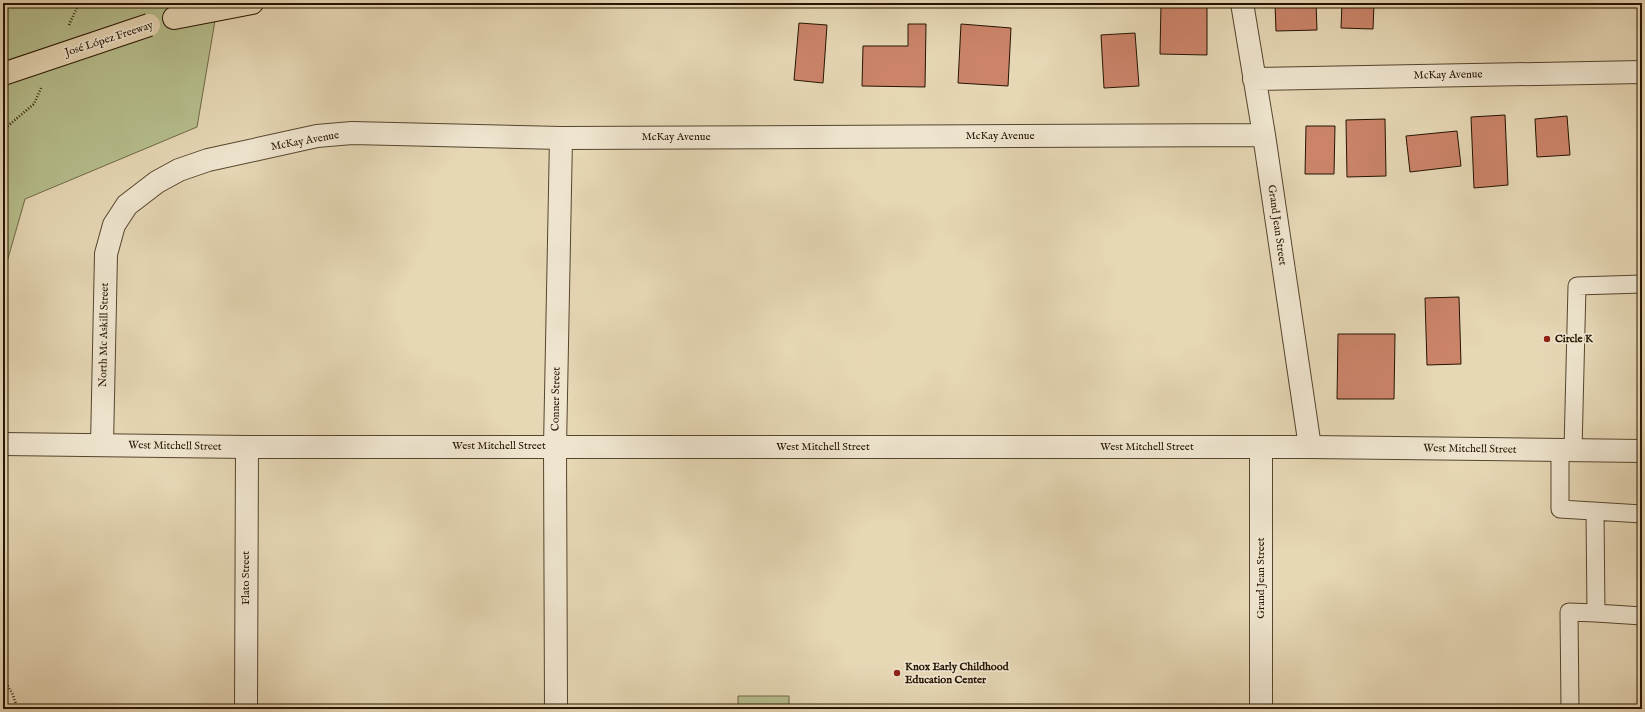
<svg xmlns="http://www.w3.org/2000/svg" width="1645" height="712" font-family="'IM FELL English',serif">
<rect width="100%" height="100%" fill="#e6d7b5"/>
<filter id="stains"><feTurbulence type="fractalNoise" baseFrequency=".005" numOctaves="4"/><feColorMatrix values="0 0 0 0 .2 0 0 0 0 .09 0 0 0 0 .02 0 0 0 .5 -.17"/></filter>
<radialGradient id="worn" r=".72"><stop offset=".6" stop-color="#630" stop-opacity="0"/><stop offset="1" stop-color="#630" stop-opacity=".3"/></radialGradient>
<path fill="#b6be8d" stroke="#6e6946" d="M 3,3 L 218,3 L 197,127 L 25,199 L 3,276 Z
M 738,696 L 789,696 L 789,709 L 738,709 Z"/>
<path fill="#cb846a" stroke="#261400" d="M 1161,3 L 1207,3 L 1207,55 L 1160,54 Z
M 1275,3 L 1316,3 L 1317,30 L 1276,31 Z
M 1342,3 L 1374,3 L 1373,29 L 1341,28 Z
M 799,23 L 827,25 L 823,83 L 794,80 Z
M 908,24 L 926,24 L 925,87 L 862,86 L 863,46 L 908,46 Z
M 961,24 L 1011,28 L 1008,86 L 958,83 Z
M 1135,33 L 1139,86 L 1104,88 L 1101,35 Z
M 1505,115 L 1508,185 L 1474,188 L 1471,117 Z
M 1567,116 L 1570,155 L 1537,157 L 1535,119 Z
M 1385,119 L 1386,176 L 1347,177 L 1346,120 Z
M 1306,126 L 1335,126 L 1334,174 L 1305,174 Z
M 1457,131 L 1461,166 L 1410,172 L 1406,136 Z
M 1459,297 L 1461,364 L 1427,365 L 1425,298 Z
M 1338,334 L 1395,334 L 1394,399 L 1337,399 Z"/>
<g fill="none" stroke-linecap="round" stroke-linejoin="round">
<defs>
<path id="service" d="M 1560,450 L 1560,509 L 1642,514
M 1573,450 L 1577,286 L 1642,284
M 1595,511 L 1596,613 L 1642,616
M 1570,709 L 1569,612 L 1596,613"/>
<path id="minor" d="M 1242,3 L 1264,135 L 1310,447
M 1254,79 L 1642,72
M 102,445 L 106,254 L 114,225 L 127,205 L 157,182 L 179,170 L 208,160 L 317,136 L 352,133 L 561,138 L 1264,135
M 246,709 L 247,447
M 556,709 L 555,447 L 561,138
M 1261,709 L 1261,448"/>
<path id="tertiary" d="M 3,444 L 247,447 L 1310,447 L 1642,451"/>
<path id="motorway" d="M 174,18 L 252,3"/>
</defs>
<use href="#service" stroke="#56452d" stroke-width="19"/>
<use href="#minor" stroke="#56452d" stroke-width="24"/>
<use href="#tertiary" stroke="#56452d" stroke-width="24"/>
<use href="#motorway" stroke="#261400" stroke-width="24"/>
<path stroke="#261400" stroke-width="2.5" stroke-dasharray="1 2" stroke-linecap="butt" d="M 69,25 L 79,3
M 3,130 L 34,104 L 41,88
M 3,678 L 12,693 L 18,709"/>
<use href="#service" stroke="#efe5cf" stroke-width="17"/>
<use href="#minor" stroke="#efe5cf" stroke-width="22"/>
<use href="#tertiary" stroke="#efe5cf" stroke-width="22"/>
<use href="#motorway" stroke="#e6d7b5" stroke-width="22"/>
<defs>
<path id="motorway-bridge" d="M 3,74 L 149,25"/>
</defs>
<use href="#motorway-bridge" stroke="#261400" stroke-width="24" stroke-linecap="butt"/>
<use href="#motorway-bridge" stroke="#e6d7b5" stroke-width="22"/>
</g>
<g fill="#8f2418" stroke="#efe5cf" stroke-width="1.5">
<circle cx="1547" cy="339" r="4"/>
<circle cx="897" cy="673" r="4"/>
</g>
<g text-anchor="middle" dominant-baseline="central" stroke-width="3.5" stroke-linejoin="round" paint-order="stroke">
<g font-size="11" fill="#261400" stroke="#efe5cf">
<text transform="translate(109 39) rotate(-18)">José López Freeway</text>
<text transform="translate(1448 75) rotate(-1)">McKay Avenue</text>
<text x="1000" y="136">McKay Avenue</text>
<text x="676" y="137">McKay Avenue</text>
<text transform="translate(305 141) rotate(-10)">McKay Avenue</text>
<text transform="translate(1277 225) rotate(82)">Grand Jean Street</text>
<text transform="translate(104 335) rotate(-89)">North Mc Askill Street</text>
<text transform="translate(556 399) rotate(-89)">Conner Street</text>
<text transform="translate(175 446) rotate(1)">West Mitchell Street</text>
<text x="499" y="446">West Mitchell Street</text>
<text x="823" y="447">West Mitchell Street</text>
<text x="1147" y="447">West Mitchell Street</text>
<text transform="translate(1470 449) rotate(1)">West Mitchell Street</text>
<text transform="translate(246 578) rotate(-90)">Flato Street</text>
<text transform="translate(1261 578) rotate(-90)">Grand Jean Street</text>
</g>
<g font-size="11" font-weight="bold" fill="#261400" stroke="#efe5cf" text-anchor="start">
<text x="1555" y="339">Circle K</text>
<text x="905" y="667">Knox Early Childhood<tspan x="905" dy="13">Education Center</tspan></text>
</g>
</g>
<rect width="1645" height="712" fill="none" stroke="#e6d7b5" stroke-width="16"/>
<rect x="4" y="4" width="1637" height="704" fill="none" stroke="#261400" stroke-width="2"/>
<rect x="8" y="8" width="1629" height="696" fill="none" stroke="#261400"/>
<rect width="100%" height="100%" filter="url(#stains)"/>
<rect width="100%" height="100%" fill="url(#worn)"/>
</svg>
